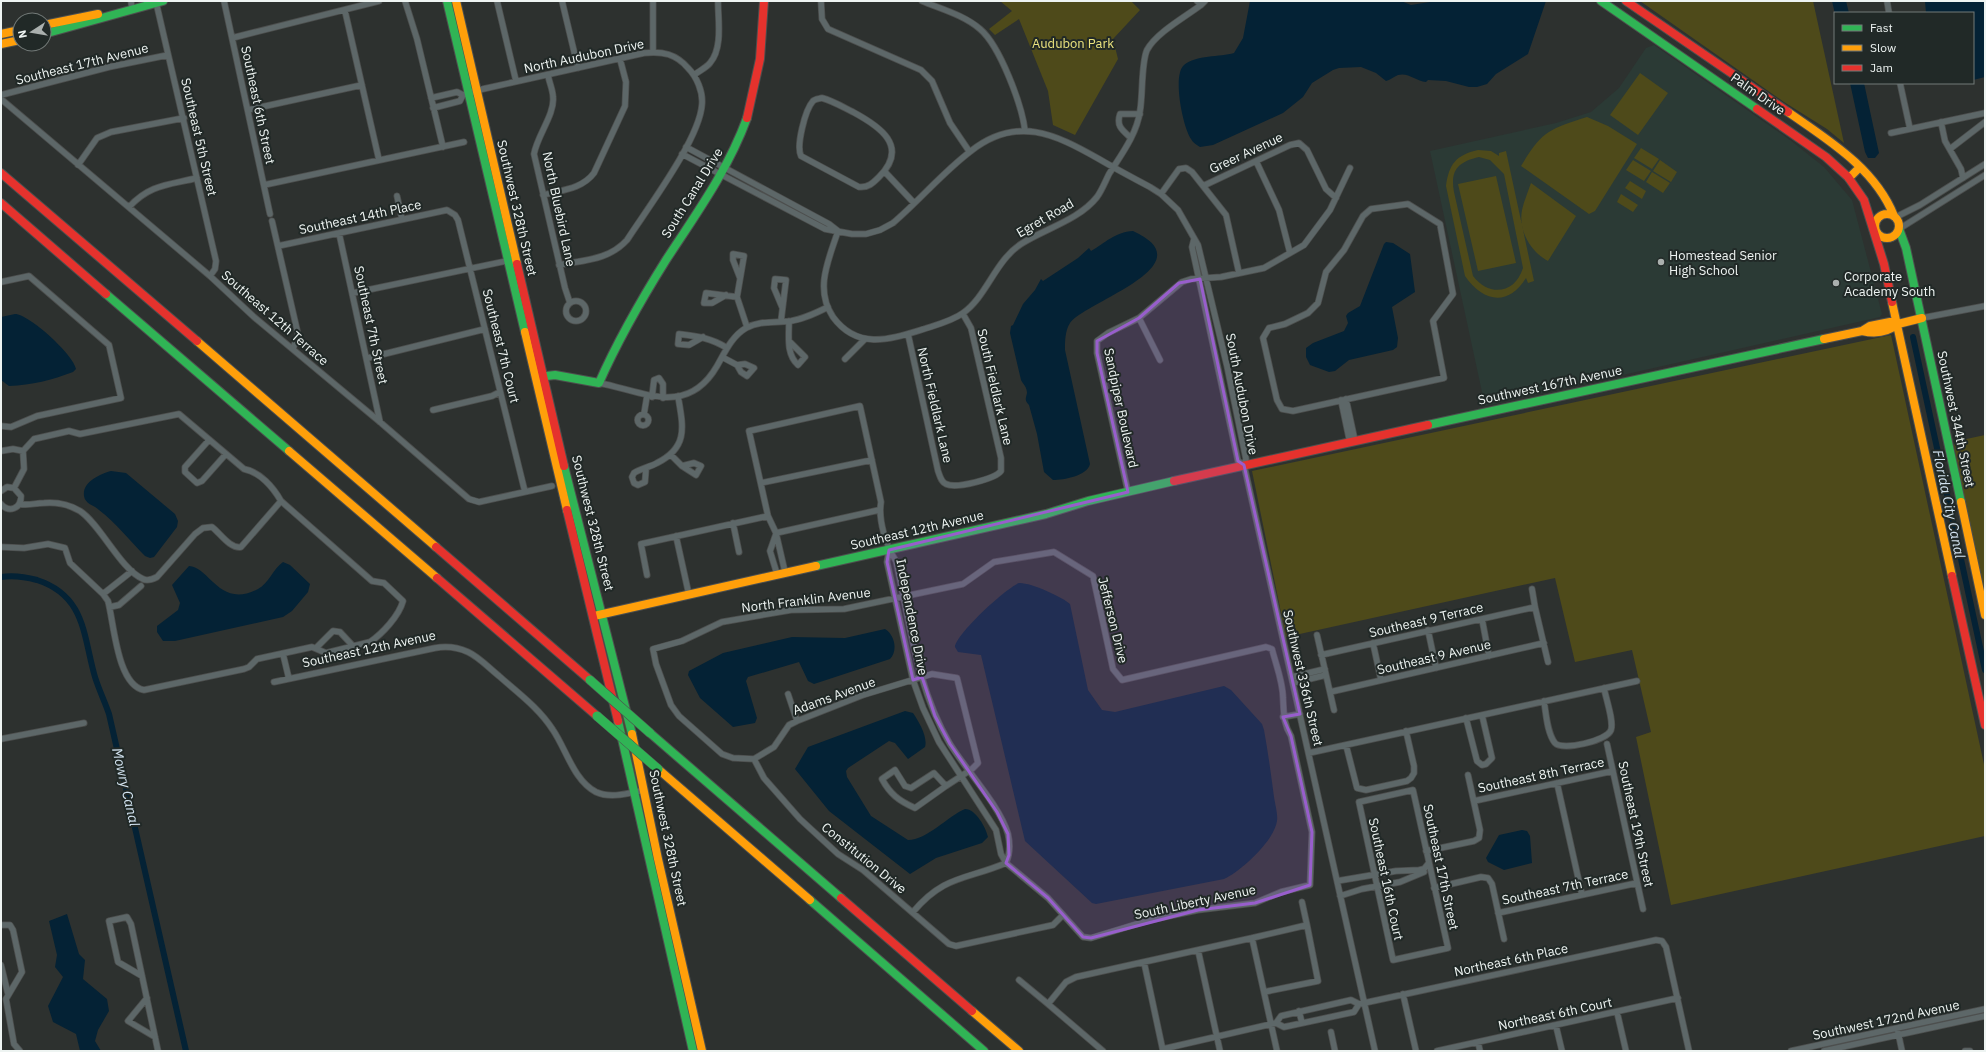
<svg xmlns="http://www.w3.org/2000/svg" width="1986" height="1052" font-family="'IBM Plex Sans',sans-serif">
<rect width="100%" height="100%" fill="#2d312f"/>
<path fill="#2b3a35" d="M 1654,45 L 1790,140 L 1824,167 L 1852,200 L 1882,314 L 1880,317 L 1485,406 L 1430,151 L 1556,123 L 1591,112 L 1619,88 L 1646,48 Z"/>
<path fill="#4e4a1a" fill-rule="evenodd" d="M 1000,1 L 1131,1 L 1140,10 L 1113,39 L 1118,59 L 1075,135 L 1053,125 L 1048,91 L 1019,19 L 995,35 L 989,29 L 1012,11 Z
M 1640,1 L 1813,1 L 1844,143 L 1827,129 L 1784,102 Z
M 1640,73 L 1668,93 L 1638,135 L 1610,115 Z
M 1587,117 L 1608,126 L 1637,144 L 1595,211 L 1589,214 L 1521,166 C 1542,131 1549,129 1587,117 Z
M 1641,148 L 1659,159 L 1652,169 L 1634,158 Z
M 1478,150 L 1491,151 L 1499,156 L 1499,153 L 1506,151 L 1534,281 L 1528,283 L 1526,278 C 1508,307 1483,302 1465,276 L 1446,186 C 1449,164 1456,155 1478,150 ZM 1479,157 L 1490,160 L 1504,174 L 1523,268 C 1515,294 1489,297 1473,276 L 1454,192 C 1450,170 1458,162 1479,157 Z
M 1633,160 L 1651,171 L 1644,181 L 1626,170 Z
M 1660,160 L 1677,172 L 1671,182 L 1653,171 Z
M 1652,172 L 1670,183 L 1663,193 L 1646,182 Z
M 1496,176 L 1516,263 L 1478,271 L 1458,184 Z
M 1630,181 L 1646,191 L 1642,199 L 1625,188 Z
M 1531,183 L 1576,216 L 1548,261 C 1531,252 1518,231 1522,210 C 1524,201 1528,192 1531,183 Z
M 1621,194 L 1638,205 L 1633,212 L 1617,202 Z
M 1891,335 L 1985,769 L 1985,836 L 1671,905 L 1636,737 L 1651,732 L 1632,650 L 1575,662 L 1555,578 L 1286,637 L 1252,471 Z
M 1985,435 L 1985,593 L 1962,489 L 1954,445 L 1957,441 Z
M 602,630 L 615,677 L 637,769 L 636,780 Z
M 657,886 L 659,886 L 661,890 L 699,1051 L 696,1051 Z"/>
<path fill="#042235" d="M 1250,1 L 1401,1 L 1411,5 L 1436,1 L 1546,1 L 1528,54 L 1496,74 L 1487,84 L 1477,87 L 1469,87 L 1446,81 L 1428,80 L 1426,82 C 1416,81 1408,72 1398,75 C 1393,77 1390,80 1386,81 L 1376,73 L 1361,67 L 1339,68 L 1333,70 L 1312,83 L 1303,97 L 1283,113 L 1213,145 L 1200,147 C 1197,145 1193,143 1191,139 C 1183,128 1172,75 1184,65 C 1196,55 1220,57 1234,53 L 1243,38 Z
M 1832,1 L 1846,1 L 1849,13 L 1835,13 L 1835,14 Z
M 1925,1 L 1985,1 L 1985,77 L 1973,80 L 1973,13 L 1926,13 Z
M 1850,83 L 1864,83 L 1879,153 L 1875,158 L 1868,158 L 1865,152 Z
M 1133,231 C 1208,265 1086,301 1070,323 C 1065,331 1065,341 1065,350 L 1090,464 C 1087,476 1064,480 1053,480 L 1044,472 L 1037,434 L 1029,405 C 1024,400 1026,398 1027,393 C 1027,387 1023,384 1021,380 L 1010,333 L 1011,326 L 1013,325 L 1023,304 L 1035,290 L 1041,279 L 1043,281 L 1078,258 L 1089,248 L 1091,251 C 1105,243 1115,232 1133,231 Z
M 1386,242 L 1393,243 L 1410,254 L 1415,292 L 1392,307 L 1398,338 L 1397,347 L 1393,350 L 1349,360 L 1335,371 L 1329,372 L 1310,365 L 1306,357 L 1306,348 L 1313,343 L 1344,331 L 1348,323 L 1346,316 L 1348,313 L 1360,306 L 1384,244 Z
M 15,314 C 29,314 74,355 76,369 L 73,372 C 52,380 32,385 9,386 L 1,380 L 1,317 Z
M 111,471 L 126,473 L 175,514 L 178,521 L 177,527 L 154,557 L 150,558 L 145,556 C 130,541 116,523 99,510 C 94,505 85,504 84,496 C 82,482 100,474 111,471 Z
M 283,562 L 290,565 L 310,584 L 308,592 L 292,611 L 283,617 L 175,641 L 163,641 L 157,632 L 157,626 L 178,610 L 180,603 L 172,585 L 189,566 C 210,567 219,609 258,589 C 269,583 273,569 283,562 Z
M 1019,583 C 1029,582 1063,597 1070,604 L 1088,690 L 1102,710 L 1115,712 L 1224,686 L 1231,690 L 1262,724 L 1264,730 C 1268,752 1271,774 1274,797 C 1275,804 1278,814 1277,821 C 1274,841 1241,871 1224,879 L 1096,904 L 1092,903 L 1025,841 L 981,655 L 958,652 L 955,647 C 956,634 1006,588 1019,583 Z
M 885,629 C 895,635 898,651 890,659 L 814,684 L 808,681 L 799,662 L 748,677 L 746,681 L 757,718 L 755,723 L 733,727 L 700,698 L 688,675 L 689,671 L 723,653 L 792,637 L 845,638 Z
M 905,711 L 913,713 C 919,722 928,737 925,747 L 908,759 L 895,743 L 889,741 L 848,768 L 846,771 L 847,777 L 871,816 L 908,840 C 927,840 948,816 965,809 C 976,809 986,828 988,837 L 982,843 L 936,858 L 910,874 L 829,811 L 795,769 L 808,747 Z
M 1522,830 L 1527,831 L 1530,836 L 1532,863 L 1504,870 L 1488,862 L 1486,858 L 1499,835 Z
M 67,914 L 79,954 L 85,960 L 83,979 L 107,999 L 109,1011 L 98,1030 L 95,1041 L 101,1051 L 80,1051 L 76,1034 L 53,1022 L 48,1006 L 63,977 L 55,967 L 57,955 L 49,921 Z"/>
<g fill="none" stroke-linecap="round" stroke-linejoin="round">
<path stroke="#042235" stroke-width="6" d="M 1913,337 L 1985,670
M 1,577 C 13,575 26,577 37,580 C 86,596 83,636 95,677 C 99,690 105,702 109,714 L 186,1051"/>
<defs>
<path id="street" d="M 131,1 L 132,9
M 224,1 L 270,214
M 405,1 L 417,39 L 443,147
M 497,1 L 516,81
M 562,1 L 578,68
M 821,1 L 822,19 L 828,29 L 921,70 L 932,81 L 950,123 L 969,151
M 922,1 C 941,9 964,15 980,29 C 1000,46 1022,105 1025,131
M 1197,1 L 1201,5 L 1205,1
M 1887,1 L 1889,13
M 156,2 L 216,261 L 215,269 L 210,276
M 345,11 L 379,160
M 232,38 L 379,1
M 653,52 L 653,1
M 548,75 C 549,82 553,90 553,97 C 555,114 537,136 534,154 L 565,288 L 570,303
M 694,75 C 699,71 706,68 710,63 C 723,48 718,20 718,1
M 1900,83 L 1910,129
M 1,95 L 109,67 L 168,55
M 431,98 L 457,92 L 463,95
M 822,98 C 833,101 843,107 853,112 C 879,126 910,146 879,177 C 873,183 868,188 859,187 L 801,156 C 796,146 805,110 813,101 C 815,99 818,99 822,98 Z
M 1,99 L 210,276 L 254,317 L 380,422 L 469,499 L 479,502 L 552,486
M 433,108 L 460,101 L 463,95 L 483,89 L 644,53 C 663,51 676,54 688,68 C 697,77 703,92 702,104 C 700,139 647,209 627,240 C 609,260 584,260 559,265
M 248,110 L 362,85
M 1941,122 L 1945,141 L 1961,169 L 1963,178
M 1891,133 L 1985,113
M 1131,138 C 1122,130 1116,126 1120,114 L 1140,114
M 686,147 L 829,224 L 838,231
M 1950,149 L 1985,122
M 682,154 L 825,229 L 852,234 L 866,234 L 880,230 L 893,223 C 920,200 943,172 971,151 C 1017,115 1055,134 1099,159 C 1116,169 1133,178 1150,187 L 1161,194 L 1178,210 L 1198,245 L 1227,366 L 1246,459 L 1244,465 L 1246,474 L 1375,1051
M 1256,161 L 1279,210 L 1290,253
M 78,165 L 97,138 L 111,132 L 184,118
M 885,172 L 914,203
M 264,185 L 464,142
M 1203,186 L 1290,145 L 1299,143 L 1307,150 L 1326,189 L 1336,198
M 1161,194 L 1179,169 L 1186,168 L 1192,172 L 1226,215 L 1239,273
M 543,195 C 562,190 582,189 594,173 L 625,106 L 626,82 L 620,59
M 397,196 L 402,219
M 1408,204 L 1440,224 L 1453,294 L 1433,321 L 1444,378 L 1293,411 L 1282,409 L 1277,400 L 1263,338 L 1269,328 L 1285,324 L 1308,313 L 1318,303 L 1326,272 L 1344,250 L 1363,216 L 1371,209 Z
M 129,207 C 150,184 169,185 197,178
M 1896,217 L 1920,205 L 1985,164
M 272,221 L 298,334 L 293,349
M 1899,229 L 1985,175
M 838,231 C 829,259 814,289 833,317 C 858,351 891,339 924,329 C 936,325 952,321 963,313 C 987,296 995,261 1021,244 C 1044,229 1079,220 1097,197 C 1102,190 1105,182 1109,174 C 1121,155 1137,134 1140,111 C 1143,95 1141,63 1147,50 C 1156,33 1185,17 1201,5
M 339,233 L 380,422
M 1194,239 L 1192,247 L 1238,461 L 1244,465
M 278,246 L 447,210 L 455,215 L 458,220 L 525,492
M 740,278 L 733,260 L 733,254 L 744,256 L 737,297 L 747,327
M 1,282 L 29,276 L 109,345 L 121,398 L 37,416 L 11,427 L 1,426
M 353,293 L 511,260
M 726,295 L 712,303 L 704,303 L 706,293 L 737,297
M566 311a10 10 0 1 1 20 0a10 10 0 1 1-20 0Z
M 1139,318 L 1160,360
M 1922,318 L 1985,306
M 781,321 L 786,280 L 775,279 L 774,288 L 782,307
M 789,321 C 789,337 786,354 798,365 L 805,357 L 789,341
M 908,334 L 938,471 C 940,476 941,482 946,484 C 956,489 995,479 1001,471 L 1001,458 L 971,328 L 963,314
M 703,337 L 689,345 L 678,344 L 679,334 C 697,336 711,338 727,348
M 722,357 L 737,365 L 741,372 L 747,376 L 754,368 L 745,364 L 737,365
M 368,358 L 485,329
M 845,359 L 865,339
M 599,383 C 642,391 687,418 717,366 C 725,352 732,336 746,328 C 761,320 775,323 791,321 C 804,319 816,313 828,307
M 652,397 L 654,380 L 659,378 L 663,384 L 663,398
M 1346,399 L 1355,441
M 1341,400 L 1350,443
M 433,410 L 492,396 L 500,392
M 644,414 L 647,396
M637.5 420a5.5 5.5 0 1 1 11 0a5.5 5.5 0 1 1-11 0Z
M 209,440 L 185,467 L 185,472 L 197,483 L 202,481 L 226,454
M 1,451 L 13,449 L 23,451
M 671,455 L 682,466 L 696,475 L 701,466 L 694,463 L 682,466
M 646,469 L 645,482 L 638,485 L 634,483 L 632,477 L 634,473 C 639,469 650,467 657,463 C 689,447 683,426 678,396
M 761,483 L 872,460
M 1,491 L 7,487 L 14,488 L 21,496 C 21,509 9,513 1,504
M 1128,492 L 1097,353 L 1097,341 L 1108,333 L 1139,318 L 1182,282 L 1191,279 L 1221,277 L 1264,268 L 1304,245 L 1330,210 L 1350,168
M 20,504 C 28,506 35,503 44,503 C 56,502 70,505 80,511 C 100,524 121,570 143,579 C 147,581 153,579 157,577 L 195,534 L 203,528 L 212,527 C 220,533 230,549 241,547 L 281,501
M 733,523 L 739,552
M 776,533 L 879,510
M 776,534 L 770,551 L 777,574
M 676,536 L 689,595
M 1,547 L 24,548 L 48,544 L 65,548 L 70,563 L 103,594 L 108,601 C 114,623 117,685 144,690 L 244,669 L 249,667 L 257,659 L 312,647 L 326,653 L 370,642 C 382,634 399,616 403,601 L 384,583 L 372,581 L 281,501 C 273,487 260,472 244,469 L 179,414 L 80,434 L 69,431 L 34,439 L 23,451 L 24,469 L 14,488
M 889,550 L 887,562 L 913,680 L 923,708 L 939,742 L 996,830 L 1001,854 L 1006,863 L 1048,898 L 1083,937 L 1091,938 L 1150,920 L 1198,910 L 1255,903 L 1281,892 L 1310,885 L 1312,832 L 1291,736 C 1283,723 1284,713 1283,698 C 1283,682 1276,665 1272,649 L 1266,647 L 1122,680 L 1113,669 L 1093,576 L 1054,552 L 994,562 L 963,584 L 844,609 L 791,610 L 722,622 L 682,641 L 653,649 L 656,664 L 671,705 L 679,716 L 722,754 L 733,758 L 754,759 L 764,778 L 800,819 L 838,854 L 863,870 L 949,944 L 956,946 L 1053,925 L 1063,915
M 785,572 L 776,533 L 768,516 L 749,431 L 860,406 L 881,502 C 878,520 886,546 896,561 C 910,623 917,689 950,744 C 966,770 1000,806 1008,834 C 1010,843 1010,854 1006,863 C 966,880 944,875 913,912
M 647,575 L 641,544 L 768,516
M 1532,589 L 1535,607 L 1548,662
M 103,594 L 132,571
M 110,607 L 119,605 L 141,586
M 1482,619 L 1489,656
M 1428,630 L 1436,668
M 1317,635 L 1334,710
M 1373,643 L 1381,680
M 316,648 L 333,631 L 340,632 L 353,646
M 283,654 L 289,679
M 1321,655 L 1535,607
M 1292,677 L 1325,669
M 274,682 L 435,648 C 446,646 457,647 468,652 C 479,657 489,668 499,676 C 518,693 539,708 553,730 C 566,749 574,781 596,792 C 611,799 629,793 644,790
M 1293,683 L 1326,675
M 1330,692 L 1544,643
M 788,694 L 797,721
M 1544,701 C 1546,713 1547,733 1555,743 C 1562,751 1607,741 1611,730 C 1614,721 1606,699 1604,688
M 1283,717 L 1300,714
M 1466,718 L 1477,761 L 1482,765 L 1486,764 L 1492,758 L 1482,715
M 1,739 L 84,723
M 1607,744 L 1643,909
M 1346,745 L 1357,788 L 1366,790 L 1407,781 L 1411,778 L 1414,773 L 1414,766 L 1406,731
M 1309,753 L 1637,681
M 754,759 L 774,747 L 789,725 L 797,721 L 863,695 L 932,674 L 957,678 L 978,763 L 972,769 L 946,786
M 895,770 L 905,786 L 911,788 L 934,773 L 946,786 L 915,808 C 899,801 890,794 882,779 Z
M 1557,783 L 1582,895
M 1413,790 L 1448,948 L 1393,960 L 1359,802 Z
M 1474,801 L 1613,771
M 1426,851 L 1474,841 L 1479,838 L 1480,830 L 1468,775
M 1337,881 L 1396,871 L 1419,870 L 1424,869 L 1428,864
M 1434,888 L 1481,877 L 1488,878 L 1492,884 L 1504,939
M 1340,896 L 1362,889 L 1400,882 L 1424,872
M 1302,902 L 1307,925
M 1498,913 L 1637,883
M 1,925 L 10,925 L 13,930 L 22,972 L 6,999 L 14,1044 L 20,1051
M 1252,938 L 1307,925 L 1318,981 L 1264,992
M 1198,950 L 1220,1051
M 1144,962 L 1163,1051
M 1,965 L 8,994
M 142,976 L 118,962 L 109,921 L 127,917 L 131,924 L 158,1051
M 1019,980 L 1048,1004 L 1066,982 L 1076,977 L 1252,938 L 1277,1051
M 1403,994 L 1416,1051
M 147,998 L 128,1021 L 155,1037
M 1048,1004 L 1103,1051
M 1299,1011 L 1302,1023
M 1617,1012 L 1626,1051
M 1276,1023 L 1281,1016 L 1351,1000 L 1359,1004
M 1556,1026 L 1562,1051
M 1331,1032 L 1335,1051
M 1898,1032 L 1902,1051
M 1478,1042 L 1480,1051
M 1163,1049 L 1276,1023 L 1284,1027 L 1354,1012 L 1359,1004 L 1364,1003 L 1656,940 L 1662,941 L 1666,947 L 1689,1051
M 1437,1051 L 1678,998
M 1791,1051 L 1985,1009
M 1824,1051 L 1985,1016
M 1965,1051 L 1970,1051"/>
<path id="fast" d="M 447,1 L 525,332
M 1601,1 L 1757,109
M 44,34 L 163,1
M 1899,229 L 1906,248 L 1961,502
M 106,294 L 289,451
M 538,377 L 555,375 L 599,383 C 618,340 641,300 666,260 C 696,214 728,170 747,118
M 1428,425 L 1824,339
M 564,466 L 632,734
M 816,566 L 1046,514 L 1088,501 L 1174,481
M 618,721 L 693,1051
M 650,733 L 841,898
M 810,900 L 984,1051"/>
<path id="slow" d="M 456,1 L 517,264
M 44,25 L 98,14
M 1,34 L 20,30
M 1,44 L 20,40
M 1788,112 C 1828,140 1875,168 1894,216
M 1849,178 L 1860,167
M1875 226a12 12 0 1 1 24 0a12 12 0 1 1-24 0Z
M 1892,302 L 1952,576
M 1862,331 C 1875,334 1887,333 1898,324
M 525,332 L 567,510
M 1824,339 L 1862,331 L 1870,326 L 1890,322 L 1898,324 L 1922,318
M 197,341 L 436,547
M 289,451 L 437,578
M 1961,502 L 1985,615
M 594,616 L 816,566
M 632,734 L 658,859 L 702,1051
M 658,769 L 810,900
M 972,1011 L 1019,1051"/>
<path id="jam" d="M 1626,1 L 1788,112
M 1757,109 L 1826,157 L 1848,177 L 1864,200 L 1884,264 L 1892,302
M 747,118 L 760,59 L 764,1
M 1,173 L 197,341
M 1,203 L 106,294
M 517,264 L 564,466
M 1174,481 L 1428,425
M 567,510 L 618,721
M 436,547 L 590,680
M 1952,576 L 1985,725
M 437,578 L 597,716
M 841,898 L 972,1011"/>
</defs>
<use href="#street" stroke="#4d4f4e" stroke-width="7"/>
<use href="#fast" stroke="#4d4f4e" stroke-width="10"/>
<use href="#slow" stroke="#4d4f4e" stroke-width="10"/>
<use href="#jam" stroke="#4d4f4e" stroke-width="10"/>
<use href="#street" stroke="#5d6768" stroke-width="5.5"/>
<use href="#fast" stroke="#30b455" stroke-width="8"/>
<use href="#slow" stroke="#ff9f0a" stroke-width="8"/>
<use href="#jam" stroke="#e5322d" stroke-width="8"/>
<defs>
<path id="fast-bridge" d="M 590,680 L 650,733
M 597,716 L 658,769"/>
</defs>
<use href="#fast-bridge" stroke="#4d4f4e" stroke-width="10" stroke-linecap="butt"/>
<use href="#fast-bridge" stroke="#30b455" stroke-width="9"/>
</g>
<path fill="#985ecc" fill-opacity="0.2" stroke="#985ecc" stroke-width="3" stroke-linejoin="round" d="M 1200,279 L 1238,461 L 1244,465 L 1300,714 L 1283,717 L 1291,736 L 1312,832 L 1310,885 L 1255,903 L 1198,910 L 1091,938 L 1083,937 L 1048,898 L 1006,863 L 1009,855 L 1008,834 L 997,812 L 950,744 L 935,716 L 922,677 L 913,680 L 887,562 L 889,550 L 1128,492 L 1097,353 L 1097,341 L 1139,318 L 1179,283 Z"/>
<g fill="#aab0ae" stroke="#212927" stroke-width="1.5">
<circle cx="1661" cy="262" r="4"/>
<circle cx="1836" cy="283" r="4"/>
</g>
<g text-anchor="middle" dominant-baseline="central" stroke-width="4" stroke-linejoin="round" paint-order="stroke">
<g font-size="13" fill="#ece47e" stroke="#212927">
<text x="1073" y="43">Audubon Park</text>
</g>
<g font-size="13" fill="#eef4f2" stroke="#212927">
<text transform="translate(584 56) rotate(-12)">North Audubon Drive</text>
<text transform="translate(82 64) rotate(-14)">Southeast 17th Avenue</text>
<text transform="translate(1758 94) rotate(35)">Palm Drive</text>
<text transform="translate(258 105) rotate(78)">Southeast 6th Street</text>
<text transform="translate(199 137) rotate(77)">Southeast 5th Street</text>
<text transform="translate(1246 153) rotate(-25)">Greer Avenue</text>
<text transform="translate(692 193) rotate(-58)">South Canal Drive</text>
<text transform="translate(517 208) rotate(77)">Southwest 328th Street</text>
<text transform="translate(559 209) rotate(78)">North Bluebird Lane</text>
<text transform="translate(360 217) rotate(-12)">Southeast 14th Place</text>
<text transform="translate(1045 218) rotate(-30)">Egret Road</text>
<text transform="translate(275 318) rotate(41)">Southeast 12th Terrace</text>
<text transform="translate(371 325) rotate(78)">Southeast 7th Street</text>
<text transform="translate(501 346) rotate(76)">Southeast 7th Court</text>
<text transform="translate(1550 385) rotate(-12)">Southwest 167th Avenue</text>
<text transform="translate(995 387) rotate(77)">South Fieldlark Lane</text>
<text transform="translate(1242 394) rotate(79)">South Audubon Drive</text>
<text transform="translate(935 405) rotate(77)">North Fieldlark Lane</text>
<text transform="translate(1121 408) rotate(78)">Sandpiper Boulevard</text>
<text transform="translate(1956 419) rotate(78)">Southwest 344th Street</text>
<text transform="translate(593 523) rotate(76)">Southwest 328th Street</text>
<text transform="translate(917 530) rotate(-13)">Southeast 12th Avenue</text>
<text transform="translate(806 600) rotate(-7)">North Franklin Avenue</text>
<text transform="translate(912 617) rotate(79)">Independence Drive</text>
<text transform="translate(1113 620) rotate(76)">Jefferson Drive</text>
<text transform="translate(1426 620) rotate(-13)">Southeast 9 Terrace</text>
<text transform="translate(369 649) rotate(-12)">Southeast 12th Avenue</text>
<text transform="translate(1434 657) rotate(-13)">Southeast 9 Avenue</text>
<text transform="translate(1303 678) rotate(77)">Southwest 336th Street</text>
<text transform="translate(834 696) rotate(-20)">Adams Avenue</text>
<text transform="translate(1541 775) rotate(-12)">Southeast 8th Terrace</text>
<text transform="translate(1636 824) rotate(78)">Southeast 19th Street</text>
<text transform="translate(668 838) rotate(78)">Southwest 328th Street</text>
<text transform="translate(864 858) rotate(39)">Constitution Drive</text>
<text transform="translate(1441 867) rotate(78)">Southeast 17th Street</text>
<text transform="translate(1386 879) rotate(78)">Southeast 16th Court</text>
<text transform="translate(1565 887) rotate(-12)">Southeast 7th Terrace</text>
<text transform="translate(1195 902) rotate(-12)">South Liberty Avenue</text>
<text transform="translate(1511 960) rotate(-12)">Northeast 6th Place</text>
<text transform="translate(1555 1014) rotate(-12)">Northeast 6th Court</text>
<text transform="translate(1886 1020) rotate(-12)">Southwest 172nd Avenue</text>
</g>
<g font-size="13" fill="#eef4f2" stroke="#212927" text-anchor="start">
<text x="1669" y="255">Homestead Senior<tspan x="1669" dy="15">High School</tspan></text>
<text x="1844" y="276">Corporate<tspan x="1844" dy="15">Academy South</tspan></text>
</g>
<g font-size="14" font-style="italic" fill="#d3e3f0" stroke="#212927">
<text transform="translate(1949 504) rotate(78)">Florida City Canal</text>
<text transform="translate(126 787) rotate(77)">Mowry Canal</text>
</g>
</g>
<rect width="1986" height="1052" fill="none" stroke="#eef4f2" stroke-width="4"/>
<rect x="1834" y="12" width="140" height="72" fill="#212927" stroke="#737a78"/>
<rect x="1842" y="25" width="20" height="6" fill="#30b455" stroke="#737a78"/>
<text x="1870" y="32" font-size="12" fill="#eef4f2">Fast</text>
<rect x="1842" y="45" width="20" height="6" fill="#ff9f0a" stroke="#737a78"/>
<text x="1870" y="52" font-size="12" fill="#eef4f2">Slow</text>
<rect x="1842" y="65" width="20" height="6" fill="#e5322d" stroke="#737a78"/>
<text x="1870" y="72" font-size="12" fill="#eef4f2">Jam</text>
<g transform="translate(32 32) rotate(258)"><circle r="19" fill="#212927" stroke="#737a78"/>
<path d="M0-3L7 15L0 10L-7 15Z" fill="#aab0ae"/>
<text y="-6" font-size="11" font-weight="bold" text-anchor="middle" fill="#eef4f2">N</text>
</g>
</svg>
